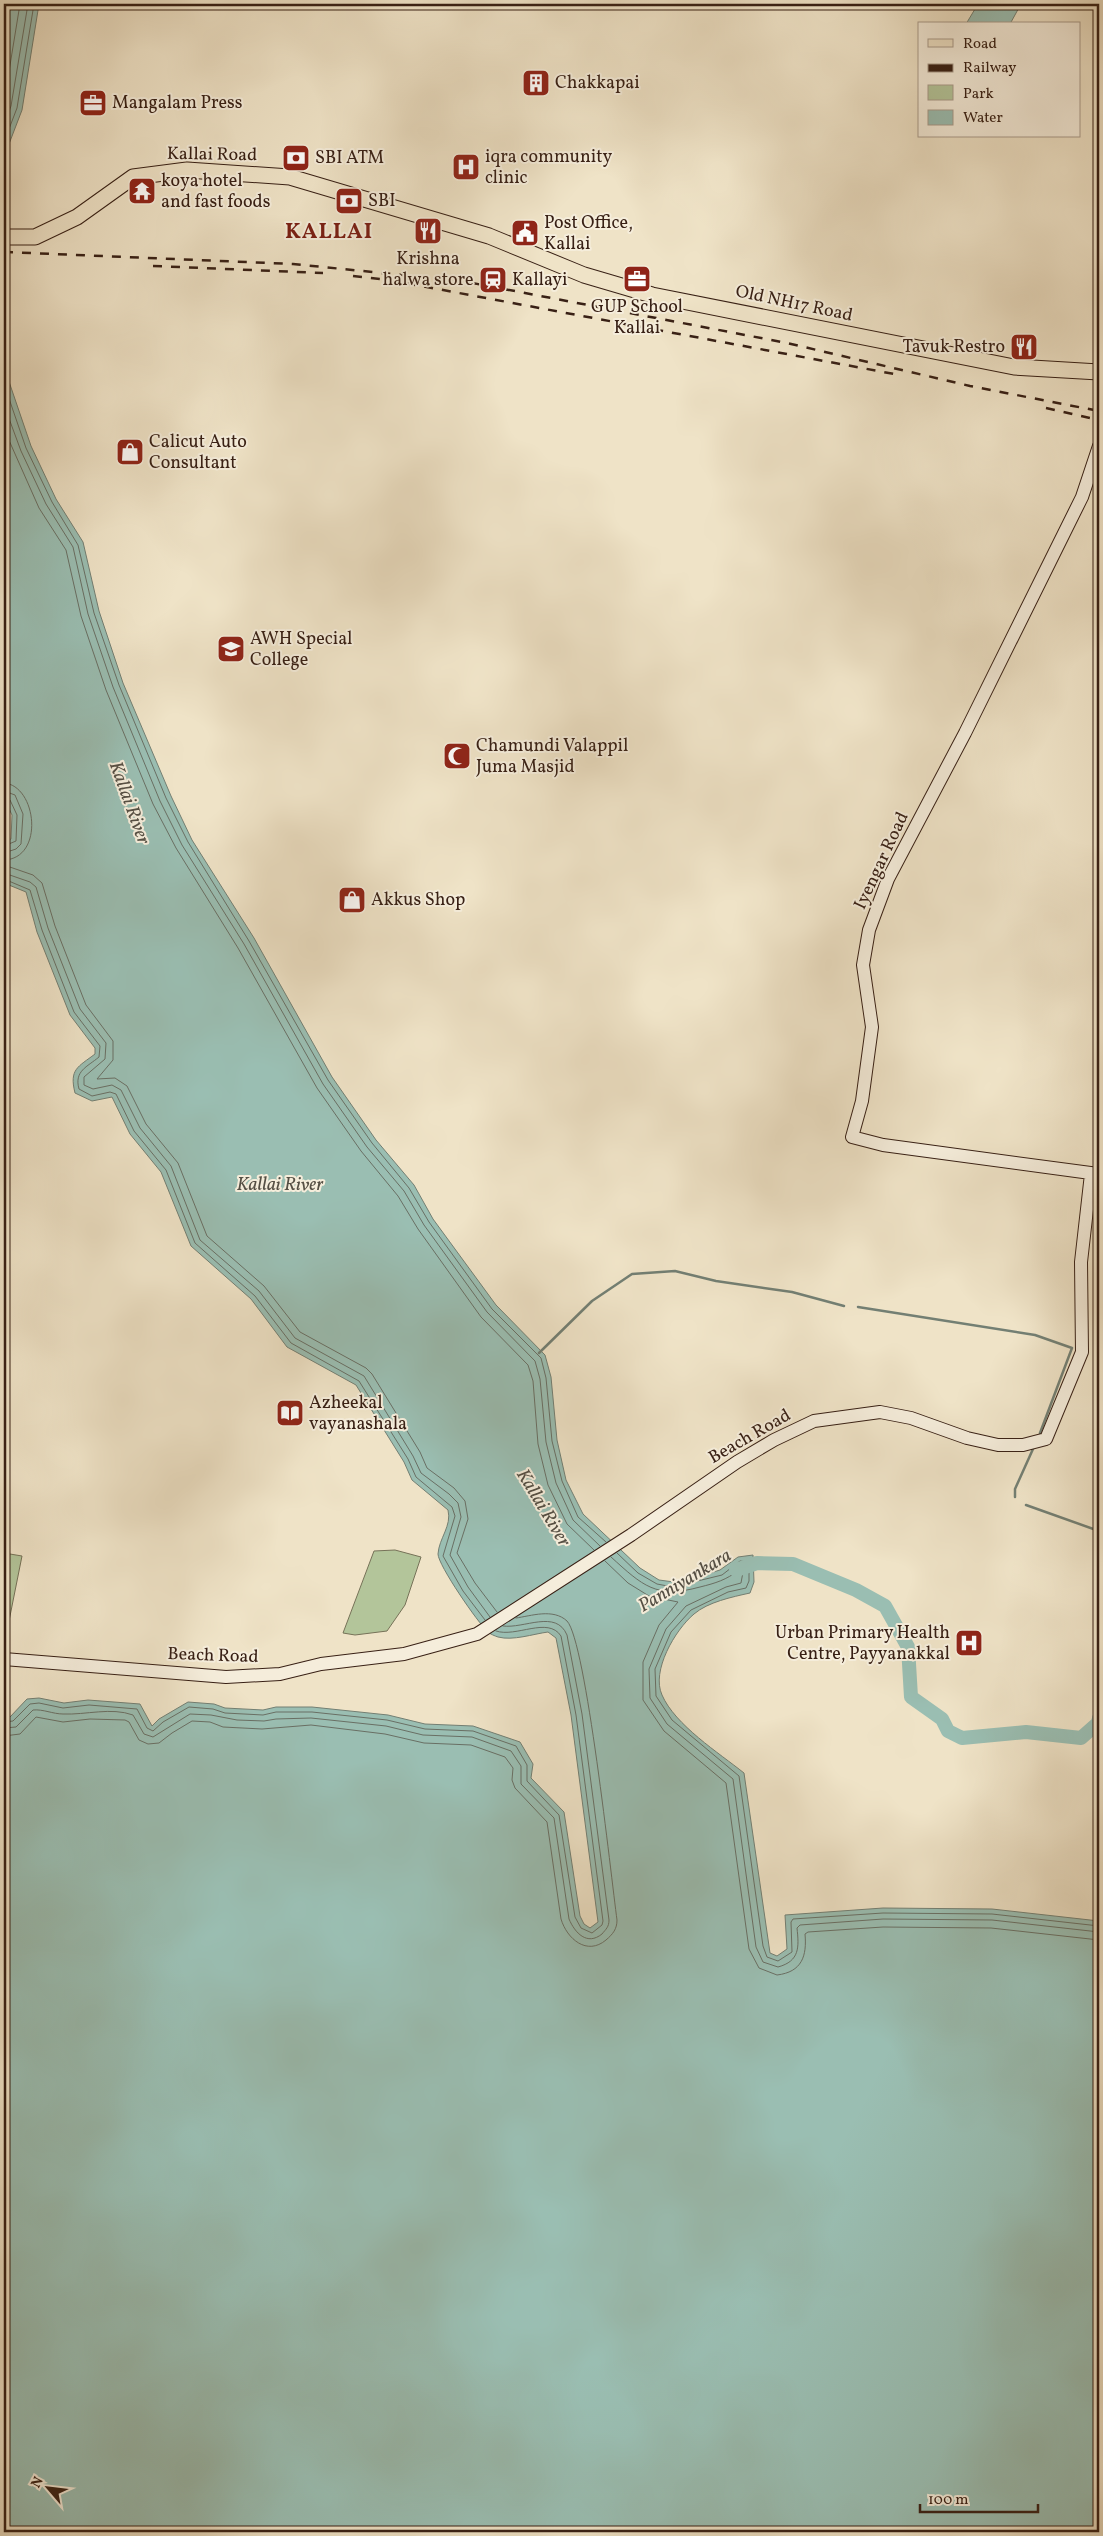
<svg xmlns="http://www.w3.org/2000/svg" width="1103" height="2536" font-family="Vollkorn,serif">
<rect width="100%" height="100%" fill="#efe3c7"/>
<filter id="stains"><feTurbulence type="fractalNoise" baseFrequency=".004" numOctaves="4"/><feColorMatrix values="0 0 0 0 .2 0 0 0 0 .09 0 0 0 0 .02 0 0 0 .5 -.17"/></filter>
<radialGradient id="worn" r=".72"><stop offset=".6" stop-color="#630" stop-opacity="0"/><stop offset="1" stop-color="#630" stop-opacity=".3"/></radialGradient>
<path fill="#b3c59a" stroke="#767258" d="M 395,1550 L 421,1557 L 405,1605 L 387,1631 L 355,1635 L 343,1633 L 374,1551 Z
M 4,1553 L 22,1556 L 4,1646 Z"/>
<path fill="#9abeb2" stroke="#737f73" d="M 4,4 L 39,4 L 22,110 L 4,157 Z
M 978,4 L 1021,4 L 1010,24 L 966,24 Z
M 4,367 L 31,446 L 56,499 L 83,542 L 99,611 L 123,683 L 171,796 L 192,840 L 254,938 L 332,1077 L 376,1140 L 414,1185 L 433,1219 L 496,1305 L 545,1355 L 551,1377 L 557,1440 L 566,1480 L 583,1514 L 640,1568 L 659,1580 L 674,1582 L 693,1578 L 720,1570 L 738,1557 L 753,1555 L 754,1582 L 750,1593 C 732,1597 708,1602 694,1614 C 675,1630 651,1671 662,1695 C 675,1725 719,1753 744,1773 L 770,1953 L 777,1956 L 787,1949 L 785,1915 L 883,1908 L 992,1909 L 1099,1921 L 1099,2532 L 4,2532 L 4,1717 L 10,1717 L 27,1699 L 39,1698 L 64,1703 L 88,1700 L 140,1704 L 152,1726 L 159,1719 L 188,1702 L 214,1704 L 225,1708 L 263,1710 L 276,1707 L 312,1707 L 388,1715 L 425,1724 L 473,1726 L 520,1742 L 533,1764 L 531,1778 L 564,1812 L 580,1916 L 584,1924 L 590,1928 L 598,1922 L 571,1715 L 556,1638 L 548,1632 C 533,1634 513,1641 498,1637 C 495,1636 490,1634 488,1632 C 478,1623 438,1565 438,1554 C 439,1538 452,1526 448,1510 L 412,1480 L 404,1462 L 356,1385 L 287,1347 L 251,1299 L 191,1246 L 161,1172 L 130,1134 L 112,1097 L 92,1101 L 75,1093 C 69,1069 78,1067 95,1054 L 95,1048 L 70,1015 L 37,932 L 26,892 L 4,883 L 4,842 L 11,839 L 12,815 L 4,798 Z"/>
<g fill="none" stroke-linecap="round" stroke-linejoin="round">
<path stroke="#696f64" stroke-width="1" d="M 4,102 L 20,4
M 4,125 L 11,106 L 28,4
M 4,142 L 17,108 L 34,4
M 4,384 L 26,448 L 52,502 L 78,545 L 94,613 L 119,685 L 166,798 L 188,842 L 249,941 L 328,1080 L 372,1143 L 409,1188 L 429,1222 L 492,1309 L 541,1358 L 546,1378 L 552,1441 L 562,1481 L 578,1517 L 606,1542
M 4,405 L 21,451 L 46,504 L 73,547 L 88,614 L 113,687 L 160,801 L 182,845 L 244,944 L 323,1084 L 367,1147 L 404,1191 L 424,1225 L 487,1312 L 535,1361 L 540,1379 L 546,1442 L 556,1483 L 573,1520 L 600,1546
M 4,429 L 39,508 L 66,550 L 81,616 L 106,690 L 153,804 L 176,848 L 238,948 L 317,1088 L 361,1151 L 398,1196 L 418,1229 L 481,1317 L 528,1365 L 533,1381 L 538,1444 L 548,1485 L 567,1524 L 594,1550
M 4,783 C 37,785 45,859 4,860
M 4,791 L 15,795 L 23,814 L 21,844 L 16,849 L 4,853
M 4,797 L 10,800 L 17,815 L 16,841 L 4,846
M 4,865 L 33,875 L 42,883 L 55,926 L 86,1005 L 113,1041 L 113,1060 L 97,1079 L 115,1078 L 127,1086 L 146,1124 L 178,1163 L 207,1236 L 264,1286 L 300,1332 L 366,1368 L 372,1374 L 420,1452 L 427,1468 L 454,1488 L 465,1501 L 468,1519 L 457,1553 L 475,1583 L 497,1612
M 4,873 L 30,882 L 36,887 L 48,928 L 80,1009 L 106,1043 L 105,1059 L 84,1077 L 84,1085 L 93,1089 L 112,1085 L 121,1090 L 140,1128 L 171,1166 L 200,1240 L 259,1291 L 295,1338 L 364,1376 L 413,1456 L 421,1473 L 449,1494 L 458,1503 L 461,1517 L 450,1555 L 468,1587 L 490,1617
M 4,879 L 30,890 L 42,930 L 74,1012 L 100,1046 L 99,1057 C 87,1067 74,1071 79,1089 L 92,1096 L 110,1092 L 116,1094 L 134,1131 L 166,1170 L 195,1243 L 255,1296 L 291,1343 L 359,1381 L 408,1459 L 416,1477 L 452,1507 L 455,1516 L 443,1556 L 463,1591 L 485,1620
M 617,1553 L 638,1573 L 657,1584 L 673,1587 L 722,1575 L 740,1561 L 749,1562 L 749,1581 L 746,1588 L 728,1592 L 691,1610 L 671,1632 L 655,1669 L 656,1696 L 672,1720 L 739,1776 L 763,1946 L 767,1957 L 778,1961 L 792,1952 L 791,1922 L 793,1919 L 883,1913 L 992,1914 L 1099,1926
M 611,1557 C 643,1586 656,1599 700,1587 C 716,1583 726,1580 739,1570 L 743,1572 L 741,1583 L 726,1587 L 686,1606 L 666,1629 L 649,1669 L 650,1698 L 667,1724 L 733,1779 L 756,1947 L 763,1962 L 778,1967 C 800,1961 799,1947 797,1928 L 800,1925 L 883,1919 L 992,1920 L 1099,1932
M 605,1561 L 628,1583 L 649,1596 L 678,1602 L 659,1625 L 643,1662 L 643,1700 L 664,1731 L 726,1783 L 749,1949 L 759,1968 L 777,1975 C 802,1972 807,1956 805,1934 L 808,1932 L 883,1927 L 991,1928 L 1099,1940
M 4,1722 L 13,1721 L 30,1704 L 39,1703 L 63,1708 L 89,1705 L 137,1709 L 147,1728 L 153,1731 L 163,1722 L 189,1707 L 213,1709 L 225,1713 L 263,1715 L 276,1712 L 312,1712 L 387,1720 L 425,1729 L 473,1731 L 516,1746 L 527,1765 L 527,1781 L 559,1815 L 575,1917 L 581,1928 L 592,1933 L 602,1925 L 603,1921 L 576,1715 L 561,1636 C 548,1616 516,1638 496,1631
M 4,1728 L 16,1727 L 33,1710 C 43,1709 53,1714 63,1714 C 86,1715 111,1707 133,1715 L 144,1734 L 153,1737 L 190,1714 L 211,1715 L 237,1720 L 264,1721 L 276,1719 L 311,1718 L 386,1726 L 423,1735 L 472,1737 L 511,1751 L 521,1766 L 521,1784 L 554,1818 L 569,1919 C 575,1933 587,1946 602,1934 C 606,1929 609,1927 609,1920 L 582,1714 L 567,1635 C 556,1609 524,1629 503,1626
M 4,1736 L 20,1734 L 36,1717 L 63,1722 L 90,1719 L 125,1720 L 129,1722 L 139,1740 L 148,1744 L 159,1743 L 172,1733 L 192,1721 L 210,1722 L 223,1727 L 262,1729 L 311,1725 L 385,1734 L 424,1743 L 471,1745 L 505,1757 L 513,1768 L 512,1780 L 515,1788 L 547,1822 L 561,1919 C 567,1939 587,1956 606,1940 C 613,1934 617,1929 617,1920 C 611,1876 586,1641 567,1621 C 553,1608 531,1616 516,1618"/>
<path stroke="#737f73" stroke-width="2.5" d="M 858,1307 L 1035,1335 L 1072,1348 L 1040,1433
M 539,1353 L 592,1301 L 632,1274 L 675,1271 L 716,1281 L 792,1292 L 844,1306
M 1015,1497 L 1015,1489 L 1033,1449
M 1026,1505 L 1099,1531"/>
<path stroke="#9abeb2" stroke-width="14" d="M 736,1570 L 757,1563 L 793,1564 L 856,1590 L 885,1606 L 908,1647 L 911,1697 L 942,1719 L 948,1731 L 962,1738 L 1026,1732 L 1081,1738 L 1098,1723 L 1099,1718"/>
<defs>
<path id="secondary" d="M 1098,1174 L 883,1145 L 852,1137 L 862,1101 L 872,1027 L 863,965 L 869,930 L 888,879 L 965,733 L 1082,497 L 1099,446
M 4,1659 L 226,1677 L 280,1674 L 321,1664 L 404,1654 L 477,1634 L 631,1535 L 737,1462 L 774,1440 L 814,1421 L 880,1412 L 911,1418 L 967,1438 L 998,1445 L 1023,1445 L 1046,1439 L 1082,1352 L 1081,1262 L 1091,1174"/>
<path id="primary" d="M 4,237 L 35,237 L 77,217 L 133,177 L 187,170 L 290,177 L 489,236 L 584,275 L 652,295 L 1014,367 L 1099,372"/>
</defs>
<use href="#secondary" stroke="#382015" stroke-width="14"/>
<use href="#primary" stroke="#382015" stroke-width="17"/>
<use href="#secondary" stroke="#f5eddb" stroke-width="12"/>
<use href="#primary" stroke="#efe3c7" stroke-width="15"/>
<path stroke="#382015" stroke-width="2.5" stroke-dasharray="9 9" stroke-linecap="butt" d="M 4,252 L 293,264 L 462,281 L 787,343 L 970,386 L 1099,411
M 153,266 L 323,273
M 353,276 L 389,280 L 894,374
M 1046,408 L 1099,420"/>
</g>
<defs>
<symbol id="building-square" viewBox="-11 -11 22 22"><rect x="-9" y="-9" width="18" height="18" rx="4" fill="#8f2418" stroke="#f5eddb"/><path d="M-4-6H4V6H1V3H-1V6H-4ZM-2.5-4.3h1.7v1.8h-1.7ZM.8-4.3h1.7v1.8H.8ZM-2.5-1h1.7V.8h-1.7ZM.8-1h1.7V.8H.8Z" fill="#fff"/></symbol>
<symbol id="office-square" viewBox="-11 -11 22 22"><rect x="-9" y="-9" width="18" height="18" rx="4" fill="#8f2418" stroke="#f5eddb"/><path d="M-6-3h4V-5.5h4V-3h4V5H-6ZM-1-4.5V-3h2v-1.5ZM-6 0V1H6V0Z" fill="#fff"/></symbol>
<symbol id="bank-square" viewBox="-11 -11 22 22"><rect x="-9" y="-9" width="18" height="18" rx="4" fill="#8f2418" stroke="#f5eddb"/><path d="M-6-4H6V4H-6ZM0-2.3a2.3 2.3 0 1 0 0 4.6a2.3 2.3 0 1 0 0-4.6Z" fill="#fff"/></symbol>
<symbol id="hospital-square" viewBox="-11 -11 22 22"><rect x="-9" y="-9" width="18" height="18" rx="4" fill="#8f2418" stroke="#f5eddb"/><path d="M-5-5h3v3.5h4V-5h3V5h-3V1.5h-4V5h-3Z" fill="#fff"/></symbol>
<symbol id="temple-square" viewBox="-11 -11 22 22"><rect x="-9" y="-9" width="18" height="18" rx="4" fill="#8f2418" stroke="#f5eddb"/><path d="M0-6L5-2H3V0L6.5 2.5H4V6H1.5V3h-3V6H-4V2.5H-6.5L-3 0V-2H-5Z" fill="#fff"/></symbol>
<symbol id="restaurant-square" viewBox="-11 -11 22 22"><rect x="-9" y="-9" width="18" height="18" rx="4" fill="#8f2418" stroke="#f5eddb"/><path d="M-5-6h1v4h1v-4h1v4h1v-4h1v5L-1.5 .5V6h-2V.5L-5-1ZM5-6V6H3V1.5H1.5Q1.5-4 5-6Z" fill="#fff"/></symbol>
<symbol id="civic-square" viewBox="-11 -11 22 22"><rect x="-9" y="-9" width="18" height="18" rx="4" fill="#8f2418" stroke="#f5eddb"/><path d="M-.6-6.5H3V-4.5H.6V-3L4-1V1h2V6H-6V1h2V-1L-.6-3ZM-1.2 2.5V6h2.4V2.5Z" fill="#fff"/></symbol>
<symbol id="station-square" viewBox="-11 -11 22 22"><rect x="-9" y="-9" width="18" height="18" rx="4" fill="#8f2418" stroke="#f5eddb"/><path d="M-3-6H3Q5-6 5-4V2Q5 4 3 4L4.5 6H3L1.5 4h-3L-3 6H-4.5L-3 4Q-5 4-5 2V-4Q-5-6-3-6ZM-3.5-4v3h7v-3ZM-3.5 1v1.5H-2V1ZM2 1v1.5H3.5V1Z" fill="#fff"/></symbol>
<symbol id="shop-square" viewBox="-11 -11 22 22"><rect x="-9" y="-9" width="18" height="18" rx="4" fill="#8f2418" stroke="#f5eddb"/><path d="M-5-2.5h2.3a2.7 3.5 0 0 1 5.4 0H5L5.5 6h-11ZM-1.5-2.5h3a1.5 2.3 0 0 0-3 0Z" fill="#fff"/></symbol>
<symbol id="university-square" viewBox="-11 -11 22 22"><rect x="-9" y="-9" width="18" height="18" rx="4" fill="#8f2418" stroke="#f5eddb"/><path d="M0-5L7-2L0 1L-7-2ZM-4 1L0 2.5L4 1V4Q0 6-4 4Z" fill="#fff"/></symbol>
<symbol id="mosque-square" viewBox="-11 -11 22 22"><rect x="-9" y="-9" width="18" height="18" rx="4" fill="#8f2418" stroke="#f5eddb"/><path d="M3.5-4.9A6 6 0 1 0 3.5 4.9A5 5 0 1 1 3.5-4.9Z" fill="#fff"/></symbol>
<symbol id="library-square" viewBox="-11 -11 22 22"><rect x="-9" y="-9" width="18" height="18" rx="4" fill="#8f2418" stroke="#f5eddb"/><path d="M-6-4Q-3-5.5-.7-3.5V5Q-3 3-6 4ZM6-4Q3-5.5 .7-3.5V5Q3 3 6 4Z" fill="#fff"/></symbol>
</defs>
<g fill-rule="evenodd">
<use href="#building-square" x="520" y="67" width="32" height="32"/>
<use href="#office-square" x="77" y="87" width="32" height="32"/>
<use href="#bank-square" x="280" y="142" width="32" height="32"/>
<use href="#hospital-square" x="450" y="151" width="32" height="32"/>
<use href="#temple-square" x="126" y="175" width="32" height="32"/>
<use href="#bank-square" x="333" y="185" width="32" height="32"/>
<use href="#restaurant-square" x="412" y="215" width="32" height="32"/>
<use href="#civic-square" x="509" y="217" width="32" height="32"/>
<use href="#office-square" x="621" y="263" width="32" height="32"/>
<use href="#station-square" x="477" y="264" width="32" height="32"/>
<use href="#restaurant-square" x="1008" y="331" width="32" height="32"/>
<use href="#shop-square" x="114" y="436" width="32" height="32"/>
<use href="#university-square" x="215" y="633" width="32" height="32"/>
<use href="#mosque-square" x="441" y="740" width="32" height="32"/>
<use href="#shop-square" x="336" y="884" width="32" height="32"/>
<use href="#library-square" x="274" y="1397" width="32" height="32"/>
<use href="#hospital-square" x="953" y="1627" width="32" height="32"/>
</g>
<g text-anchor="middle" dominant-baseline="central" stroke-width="4" stroke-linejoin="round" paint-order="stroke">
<g font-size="18" fill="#382015" stroke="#f5eddb" text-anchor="start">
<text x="555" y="83">Chakkapai</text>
<text x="112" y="103">Mangalam Press</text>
<text x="485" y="157">iqra community<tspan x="485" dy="21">clinic</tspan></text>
<text x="315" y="158">SBI ATM</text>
<text x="161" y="181">koya hotel<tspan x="161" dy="21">and fast foods</tspan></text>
<text x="368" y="201">SBI</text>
<text x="544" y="223">Post Office,<tspan x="544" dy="21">Kallai</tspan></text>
<text x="428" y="259" text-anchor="middle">Krishna<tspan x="428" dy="21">halwa store</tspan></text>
<text x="512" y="280">Kallayi</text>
<text x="637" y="307" text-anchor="middle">GUP School<tspan x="637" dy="21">Kallai</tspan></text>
<text x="1005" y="347" text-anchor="end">Tavuk Restro</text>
<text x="149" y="442">Calicut Auto<tspan x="149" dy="21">Consultant</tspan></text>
<text x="250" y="639">AWH Special<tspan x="250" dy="21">College</tspan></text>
<text x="476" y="746">Chamundi Valappil<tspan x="476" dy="21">Juma Masjid</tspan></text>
<text x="371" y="900">Akkus Shop</text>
<text x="309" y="1403">Azheekal<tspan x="309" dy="21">vayanashala</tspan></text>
<text x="950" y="1633" text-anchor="end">Urban Primary Health<tspan x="950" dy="21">Centre, Payyanakkal</tspan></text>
</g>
<g font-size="18" fill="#382015" stroke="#f5eddb">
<text transform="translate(212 155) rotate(1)">Kallai Road</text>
<text transform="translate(794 304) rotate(12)">Old NH17 Road</text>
<text transform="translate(882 861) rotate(-65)">Iyengar Road</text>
<text transform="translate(750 1437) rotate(-30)">Beach Road</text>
<text transform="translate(213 1656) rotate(2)">Beach Road</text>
</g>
<g font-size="19" font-style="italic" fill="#554f44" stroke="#f5eddb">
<text transform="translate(129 803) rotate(70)">Kallai River</text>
<text x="280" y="1185">Kallai River</text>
<text transform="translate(543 1508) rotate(59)">Kallai River</text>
<text transform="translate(685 1581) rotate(-31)">Panniyankara</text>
</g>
<g font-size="22" font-weight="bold" letter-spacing="1" fill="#7a1f14" stroke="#f5eddb">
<text x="329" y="232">KALLAI</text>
</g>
</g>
<rect width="1103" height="2536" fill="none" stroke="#efe3c7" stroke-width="20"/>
<rect x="5" y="5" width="1093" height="2526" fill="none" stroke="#382015" stroke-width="2.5"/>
<rect x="10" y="10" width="1083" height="2516" fill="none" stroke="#382015"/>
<rect x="918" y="22" width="162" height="115" fill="#f5eddb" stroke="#a99b8c"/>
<rect x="928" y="39" width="25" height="8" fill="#efe3c7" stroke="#a99b8c"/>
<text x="963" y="48" font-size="15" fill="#382015">Road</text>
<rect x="928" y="64" width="25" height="8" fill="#382015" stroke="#a99b8c"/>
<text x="963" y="72" font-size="15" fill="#382015">Railway</text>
<rect x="928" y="85" width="25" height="15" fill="#b3c59a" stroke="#a99b8c"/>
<text x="963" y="98" font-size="15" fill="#382015">Park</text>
<rect x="928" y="110" width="25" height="15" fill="#9abeb2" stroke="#a99b8c"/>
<text x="963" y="122" font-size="15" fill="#382015">Water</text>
<g transform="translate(48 2488) rotate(298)" stroke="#f5eddb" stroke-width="4" paint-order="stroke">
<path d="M0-4L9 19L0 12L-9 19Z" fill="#382015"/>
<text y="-8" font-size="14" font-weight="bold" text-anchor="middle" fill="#382015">N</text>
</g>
<path d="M920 2504v8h118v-8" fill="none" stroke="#382015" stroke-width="2.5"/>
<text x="928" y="2504" font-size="15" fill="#382015" stroke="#f5eddb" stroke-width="4" paint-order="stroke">100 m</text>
<rect width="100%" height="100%" filter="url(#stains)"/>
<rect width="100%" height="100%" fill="url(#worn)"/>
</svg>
